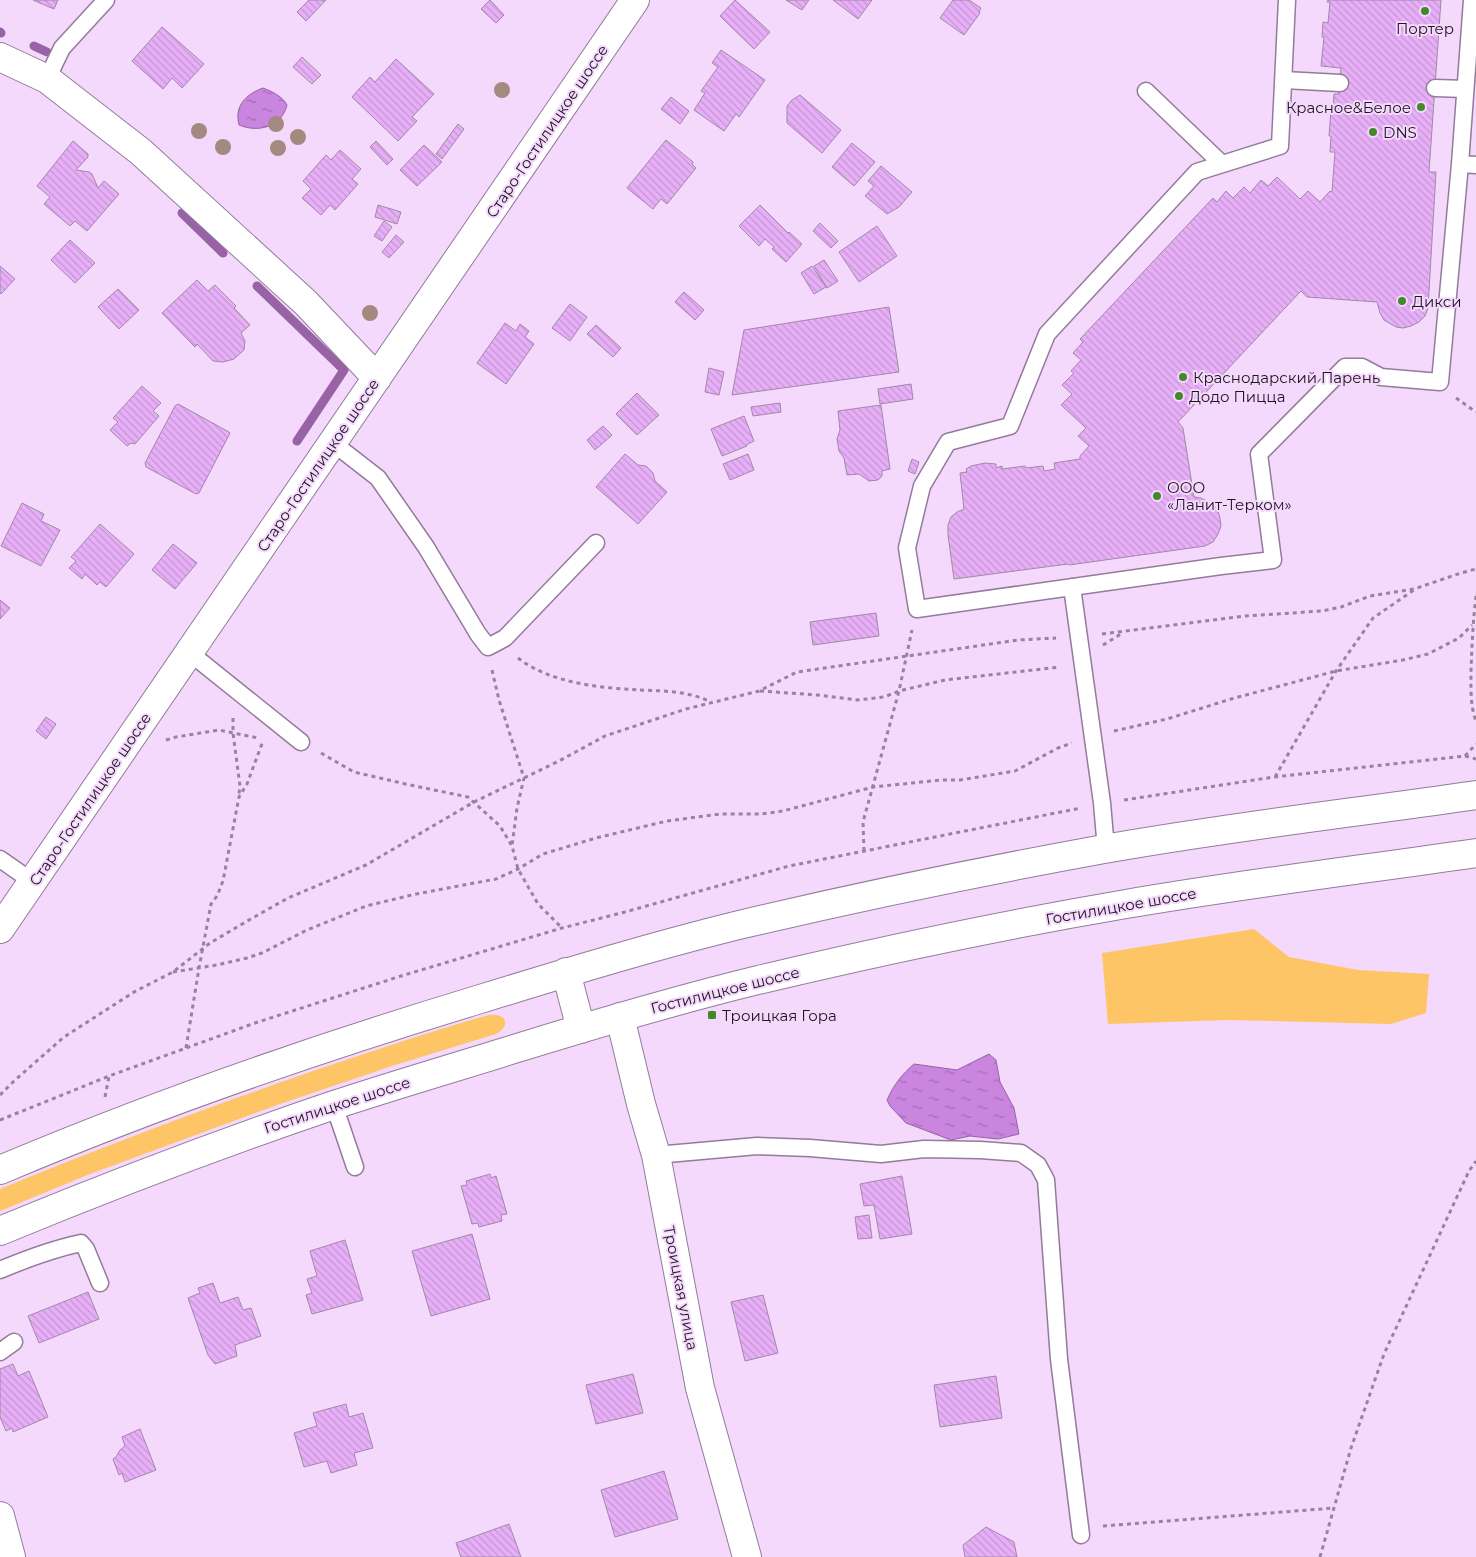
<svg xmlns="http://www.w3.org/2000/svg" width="1476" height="1557" font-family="Montserrat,sans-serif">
<defs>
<pattern id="water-ripples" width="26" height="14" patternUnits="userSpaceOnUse" patternTransform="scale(1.25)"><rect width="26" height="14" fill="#ca85de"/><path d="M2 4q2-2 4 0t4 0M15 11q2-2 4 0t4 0" fill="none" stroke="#a36cb4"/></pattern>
<pattern id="building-back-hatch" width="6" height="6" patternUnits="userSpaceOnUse" patternTransform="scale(1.25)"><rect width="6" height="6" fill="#e7aff7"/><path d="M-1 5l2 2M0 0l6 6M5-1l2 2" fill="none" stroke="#c696d3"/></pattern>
</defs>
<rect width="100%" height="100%" fill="#f4d9fc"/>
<path fill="#fec566" d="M 1254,929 L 1289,957 L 1358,970 L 1429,974 L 1426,1013 L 1391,1024 L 1228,1020 L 1108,1024 L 1102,953 Z
M 489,1015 C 506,1013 512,1025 496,1034 L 392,1066 L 280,1104 L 90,1174 L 0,1211 L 0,1189 C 104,1146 209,1107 316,1070 C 373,1051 431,1031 489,1015 Z"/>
<path fill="url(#water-ripples)" stroke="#9763a5" d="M 263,88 C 273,92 282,96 287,105 C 282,127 258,133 239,125 C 234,106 246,94 263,88 Z
M 989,1054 L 996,1060 L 1000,1082 L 1014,1108 L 1019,1134 L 998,1139 L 970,1136 L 951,1140 L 906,1123 L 890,1106 L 887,1100 C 893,1086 902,1074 914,1064 L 957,1070 Z"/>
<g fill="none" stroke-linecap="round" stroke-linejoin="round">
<path stroke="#9763a5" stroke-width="9" d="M 0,32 L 1,33
M 34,46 L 47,52
M 182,213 L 223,253
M 257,286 L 344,370 L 297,441"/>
</g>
<path fill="url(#building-back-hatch)" stroke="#a188a8" d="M 33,0 L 58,0 L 54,9 Z
M 309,0 L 326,0 L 306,21 L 297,12 Z
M 490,0 L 504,15 L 496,23 L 481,9 Z
M 735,0 L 770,32 L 754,49 L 720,16 Z
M 786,0 L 809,0 L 802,10 Z
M 833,0 L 872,0 L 858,19 Z
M 953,0 L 969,0 L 981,8 L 979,12 L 980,13 L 964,35 L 940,18 Z
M 1328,0 L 1441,0 L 1429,172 L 1436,172 L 1428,308 L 1425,316 L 1419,322 L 1411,326 L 1403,328 L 1396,327 L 1384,320 L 1380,313 L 1377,302 L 1307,297 L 1301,291 L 1178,422 L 1183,428 L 1194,497 L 1201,498 L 1214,505 L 1218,511 L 1220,518 L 1221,526 L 1218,534 L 1213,542 L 1205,546 L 1069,565 L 1068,564 L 954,579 L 948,535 L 948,525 L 951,517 L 957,512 L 964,509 L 960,473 L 967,472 L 966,469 L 971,466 L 985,463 L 996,464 L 996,468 L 1002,466 L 1002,469 L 1025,466 L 1026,468 L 1043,466 L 1044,471 L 1055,469 L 1054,463 L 1080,459 L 1080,456 L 1089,446 L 1078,436 L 1086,428 L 1061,405 L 1072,394 L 1062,385 L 1074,373 L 1071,371 L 1081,360 L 1073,353 L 1083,342 L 1080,339 L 1213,198 L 1217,202 L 1226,191 L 1233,198 L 1244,187 L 1250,193 L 1261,180 L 1268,186 L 1277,177 L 1300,199 L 1308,191 L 1320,202 L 1330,191 L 1332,192 L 1335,152 L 1330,152 L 1331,136 L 1329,136 L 1331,109 L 1333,109 L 1334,94 L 1339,94 L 1341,68 L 1321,66 L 1324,37 L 1322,37 L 1323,22 L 1328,23 L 1330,2 L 1327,2 Z
M 162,27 L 204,64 L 182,88 L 172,78 L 163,89 L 132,61 Z
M 721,50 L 765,80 L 739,117 L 736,114 L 724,131 L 694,110 L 705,93 L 701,91 L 718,67 L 712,63 Z
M 302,57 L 321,75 L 312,84 L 293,67 Z
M 396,59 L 434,94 L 412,117 L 417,121 L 398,141 L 352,97 L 370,77 L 375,82 Z
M 800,95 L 841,130 L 822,153 L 787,123 L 787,106 L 792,100 Z
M 671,97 L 689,111 L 680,124 L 661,109 Z
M 458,124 L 464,129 L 442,159 L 436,154 Z
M 666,140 L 693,162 L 692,164 L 696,168 L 667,204 L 661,199 L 653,209 L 627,188 Z
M 73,141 L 88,154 L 88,157 L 76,170 L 89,172 L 92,174 L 98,188 L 104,181 L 119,194 L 87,231 L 75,221 L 70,226 L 44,204 L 50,197 L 37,186 Z
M 376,141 L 393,159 L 387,165 L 370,147 Z
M 852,143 L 875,162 L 854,186 L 832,167 Z
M 424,145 L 442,162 L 417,186 L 400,170 Z
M 340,150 L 361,169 L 352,179 L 358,184 L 335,210 L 330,205 L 321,215 L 302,198 L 311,189 L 303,181 L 326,155 L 331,160 Z
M 881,166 L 912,192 L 899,207 L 887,214 L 865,196 L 874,186 L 868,181 Z
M 378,205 L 401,212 L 397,224 L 375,217 Z
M 760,205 L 788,233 L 789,232 L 802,244 L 786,262 L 772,249 L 774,247 L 765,239 L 759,246 L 739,226 Z
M 384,221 L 392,227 L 382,241 L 374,236 Z
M 820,223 L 838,241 L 831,248 L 813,231 Z
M 877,226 L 897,256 L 859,282 L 839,252 Z
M 396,235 L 404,242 L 389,258 L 382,252 Z
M 70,240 L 95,263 L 75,283 L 51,260 Z
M 824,260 L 838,281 L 827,288 L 814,266 Z
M 0,266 L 15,279 L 1,294 L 0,293 Z
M 812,266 L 826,287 L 814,294 L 801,273 Z
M 197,280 L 208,291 L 215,285 L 236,306 L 234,308 L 250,325 L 241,333 L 245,341 L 244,350 L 234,359 L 223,362 L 213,361 L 197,344 L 195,347 L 162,313 Z
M 118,289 L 139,310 L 119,329 L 98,307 Z
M 684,292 L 704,310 L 695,320 L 675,302 Z
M 570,304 L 587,317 L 570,341 L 552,328 Z
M 889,307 L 899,372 L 732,395 L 744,330 Z
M 505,323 L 516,331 L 520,324 L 529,331 L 525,337 L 534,344 L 506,384 L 477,363 Z
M 596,325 L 621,348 L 613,357 L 587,334 Z
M 709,368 L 724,372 L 719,395 L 705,392 Z
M 911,384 L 913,399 L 880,404 L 878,389 Z
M 142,386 L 161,403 L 153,411 L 159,416 L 135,444 L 131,443 L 127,446 L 110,430 L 118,422 L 113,418 Z
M 637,393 L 659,415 L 637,435 L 616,414 Z
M 780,403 L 781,412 L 753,416 L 751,407 Z
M 178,404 L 229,432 L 230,433 L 199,493 L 196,494 L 146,467 L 145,463 L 175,406 Z
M 881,405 L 890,469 L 882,471 L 882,476 L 878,480 L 869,481 L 859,474 L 847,475 L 844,458 L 839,451 L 837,439 L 840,430 L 838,411 Z
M 744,416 L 754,441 L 746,445 L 747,446 L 722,456 L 711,429 Z
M 603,426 L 612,435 L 595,450 L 587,440 Z
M 625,454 L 638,465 L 646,466 L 653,473 L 655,481 L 667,492 L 638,524 L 596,487 Z
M 748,454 L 754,470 L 730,480 L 723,464 Z
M 912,459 L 919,462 L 915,474 L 908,471 Z
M 22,503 L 44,514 L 41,521 L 60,530 L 41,566 L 1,546 Z
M 100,524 L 134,554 L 106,587 L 100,582 L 97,585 L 85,574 L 82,579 L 69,568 L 76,561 L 71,557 Z
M 173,544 L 197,563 L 175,589 L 152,570 Z
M 0,600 L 10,608 L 0,619 Z
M 876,613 L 879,636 L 813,645 L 810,622 Z
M 46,717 L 56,724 L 46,739 L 36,731 Z
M 490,1174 L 491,1178 L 496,1176 L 507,1214 L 501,1215 L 502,1221 L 479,1227 L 478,1223 L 472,1224 L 461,1186 L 467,1185 L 466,1181 Z
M 902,1176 L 912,1234 L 880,1239 L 874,1205 L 864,1206 L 860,1184 Z
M 869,1215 L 872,1238 L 858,1239 L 855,1217 Z
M 472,1234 L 490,1299 L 431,1316 L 412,1251 Z
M 345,1240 L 363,1300 L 312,1314 L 306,1295 L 312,1293 L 307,1279 L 317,1276 L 310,1251 Z
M 213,1283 L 220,1303 L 238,1297 L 243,1310 L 251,1308 L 261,1336 L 235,1345 L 237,1356 L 215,1364 L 208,1355 L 188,1298 L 200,1293 L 198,1288 Z
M 88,1292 L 99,1319 L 39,1343 L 28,1316 Z
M 763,1295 L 778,1353 L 745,1361 L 731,1302 Z
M 13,1364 L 18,1376 L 29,1371 L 48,1417 L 13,1432 L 12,1428 L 6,1431 L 0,1417 L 0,1369 Z
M 633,1374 L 643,1413 L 596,1424 L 586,1385 Z
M 996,1376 L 1002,1418 L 940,1427 L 934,1385 Z
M 346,1404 L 349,1417 L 363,1413 L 373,1448 L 354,1453 L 357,1465 L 331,1473 L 327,1461 L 304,1467 L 294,1433 L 317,1426 L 313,1413 Z
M 140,1429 L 156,1470 L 125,1482 L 122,1473 L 119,1475 L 113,1459 L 116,1457 L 120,1450 L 125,1446 L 122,1437 Z
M 664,1471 L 678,1519 L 615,1537 L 601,1490 Z
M 509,1524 L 521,1557 L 461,1557 L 456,1543 Z
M 986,1527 L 1014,1542 L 1017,1557 L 965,1557 L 963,1545 Z"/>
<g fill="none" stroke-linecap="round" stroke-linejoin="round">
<defs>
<path id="service" d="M 1287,0 L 1280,146 L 1197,172 L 1047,334 L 1010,426 L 948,442 L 922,486 L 907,548 L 917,609 L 1221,566 L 1273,560 L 1259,454 L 1345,367 L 1362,367 L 1381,377 L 1440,382 L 1460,164 L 1476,165
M 47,79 L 62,48 L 106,0
M 1284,80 L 1340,83
M 1435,88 L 1465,89
M 1146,91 L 1222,164
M 1460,164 L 1472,0
M 333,443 L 378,478 L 426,547 L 478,634 L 488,647 L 505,638 L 596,543
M 1072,587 L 1102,803 L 1106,849
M 190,653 L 301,742
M 0,859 L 33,882
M 334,1105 L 355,1167
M 656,1155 L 757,1146 L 810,1148 L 881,1154 L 924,1149 L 980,1150 L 1021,1153 L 1038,1165 L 1046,1180 L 1059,1359 L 1081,1535
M 0,1270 C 26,1259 53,1249 81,1243 L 86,1249 L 100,1283
M 0,1352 L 14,1342"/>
<path id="minor" d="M 0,57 L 47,79 L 141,152 L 306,303 L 377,378
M 0,929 L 635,0
M 620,1017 L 641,1104 L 656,1155 L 700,1388 L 747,1557
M 0,1516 L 11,1557"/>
<path id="secondary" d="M 566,972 L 581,1029
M 0,1170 C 156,1104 315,1049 477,1000 C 565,973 653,946 743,924 C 862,896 983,871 1104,849 C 1227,827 1352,813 1476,795
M 0,1231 C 109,1186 219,1144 331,1106 C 391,1086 453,1068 514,1049 C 595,1024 676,1000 758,980 C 880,951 1003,925 1126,904 C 1242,884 1359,870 1476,853"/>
</defs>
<use href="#service" stroke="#937b9b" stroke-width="19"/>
<use href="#minor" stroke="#937b9b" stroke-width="30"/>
<use href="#secondary" stroke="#937b9b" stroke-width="30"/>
<path stroke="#97839c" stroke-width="3" stroke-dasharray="4 4" stroke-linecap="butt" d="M 1456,398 L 1476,412
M 1476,596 C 1473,621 1472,645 1471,670 C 1471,687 1470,706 1476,721
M 1102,634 L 1245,616 L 1322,611 L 1341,607 L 1370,596 L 1414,589 L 1461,573 L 1476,569
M 1103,645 L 1121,634
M 518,658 C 550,683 600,688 640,690 C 665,691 688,691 711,702
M 492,670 L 499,700 L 524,778 L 517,808 L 512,846
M 760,691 L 817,695 L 858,700 L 884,697 L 899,691 L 945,680 L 1060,667
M 233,718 L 233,733 L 240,786 L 239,794
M 1114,731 L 1167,719 L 1231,699 L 1336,671 L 1403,660 L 1428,654 L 1459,638 L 1472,625
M 166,740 L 176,737 L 219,730 L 258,738
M 321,753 L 354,772 L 410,785 L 468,797 L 500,826 L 512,846 L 518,869 L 538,904 L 562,928
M 1465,756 L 1476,744
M 1275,777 L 1336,671 L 1373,618 L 1414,590
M 1124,800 L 1274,777 L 1465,756 L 1476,759
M 864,851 L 863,822 L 899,691 L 912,630
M 173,972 L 217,965 L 247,958 L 262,953 L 307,930 L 366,906 L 416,894 L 496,879 L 518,869 L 543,854 L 596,838 L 667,821 L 720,814 L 761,814 L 783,811 L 873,787 L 941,780 L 960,780 L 1015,771 L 1058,748 L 1072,743
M 186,1048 L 199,968 L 211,904 L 217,896 L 223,881 L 239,797 L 247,784 L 263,741
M 0,1095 L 14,1081 L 64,1037 L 134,992 L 173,972 L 210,943 L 249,920 L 288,898 L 366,865 L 474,802 L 559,761 L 605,736 L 686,709 L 759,691 L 797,672 L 1018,640 L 1056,638
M 105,1097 L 109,1076
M 0,1120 L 109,1076 L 255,1023 L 401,976 L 562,928 L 625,912 L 789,866 L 1081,808
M 1103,1526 L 1334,1508
M 1320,1557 L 1351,1448 L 1384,1354 L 1469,1171 L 1476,1161"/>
<use href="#service" stroke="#fff" stroke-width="16"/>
<use href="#minor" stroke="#fff" stroke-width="28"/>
<use href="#secondary" stroke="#fff" stroke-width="28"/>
</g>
<g fill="#a48981">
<circle cx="502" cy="90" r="8"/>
<circle cx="276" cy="124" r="8"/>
<circle cx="199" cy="131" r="8"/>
<circle cx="298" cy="137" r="8"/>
<circle cx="223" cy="147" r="8"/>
<circle cx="278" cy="148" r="8"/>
<circle cx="370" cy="313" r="8"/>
</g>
<g fill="#44882c" stroke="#f4d9fc" stroke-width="2">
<circle cx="1425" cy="11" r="5"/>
<circle cx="1421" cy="107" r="5"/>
<circle cx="1373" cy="132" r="5"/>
<circle cx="1402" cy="301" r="5"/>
<circle cx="1183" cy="377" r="5"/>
<circle cx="1179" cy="396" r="5"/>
<circle cx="1157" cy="496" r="5"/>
<rect x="707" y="1010" width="10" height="10" rx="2.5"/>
</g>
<g text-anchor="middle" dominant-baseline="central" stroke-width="4" stroke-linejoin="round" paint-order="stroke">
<g font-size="15" fill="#1f1521" stroke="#f4d9fc" text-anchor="start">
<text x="1425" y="28" text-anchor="middle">Портер</text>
<text x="1411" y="107" text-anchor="end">Красное&amp;Белое</text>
<text x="1383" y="132">DNS</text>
<text x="1412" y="301">Дикси</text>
<text x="1193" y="377">Краснодарский Парень</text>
<text x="1189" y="396">Додо Пицца</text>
<text x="1167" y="487">ООО<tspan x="1167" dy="17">«Ланит-Терком»</tspan></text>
<text x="722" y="1015">Троицкая Гора</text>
</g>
<g font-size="15" fill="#1f1521" stroke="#f4d9fc">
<text transform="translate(547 131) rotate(-56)">Старо-Гостилицкое шоссе</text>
<text transform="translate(318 465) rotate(-56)">Старо-Гостилицкое шоссе</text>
<text transform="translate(90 799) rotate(-56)">Старо-Гостилицкое шоссе</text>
<text transform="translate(1121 906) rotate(-10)">Гостилицкое шоссе</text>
<text transform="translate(725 990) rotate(-14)">Гостилицкое шоссе</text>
<text transform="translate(337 1105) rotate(-18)">Гостилицкое шоссе</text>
<text transform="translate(681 1288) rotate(79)">Троицкая улица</text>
</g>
</g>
</svg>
